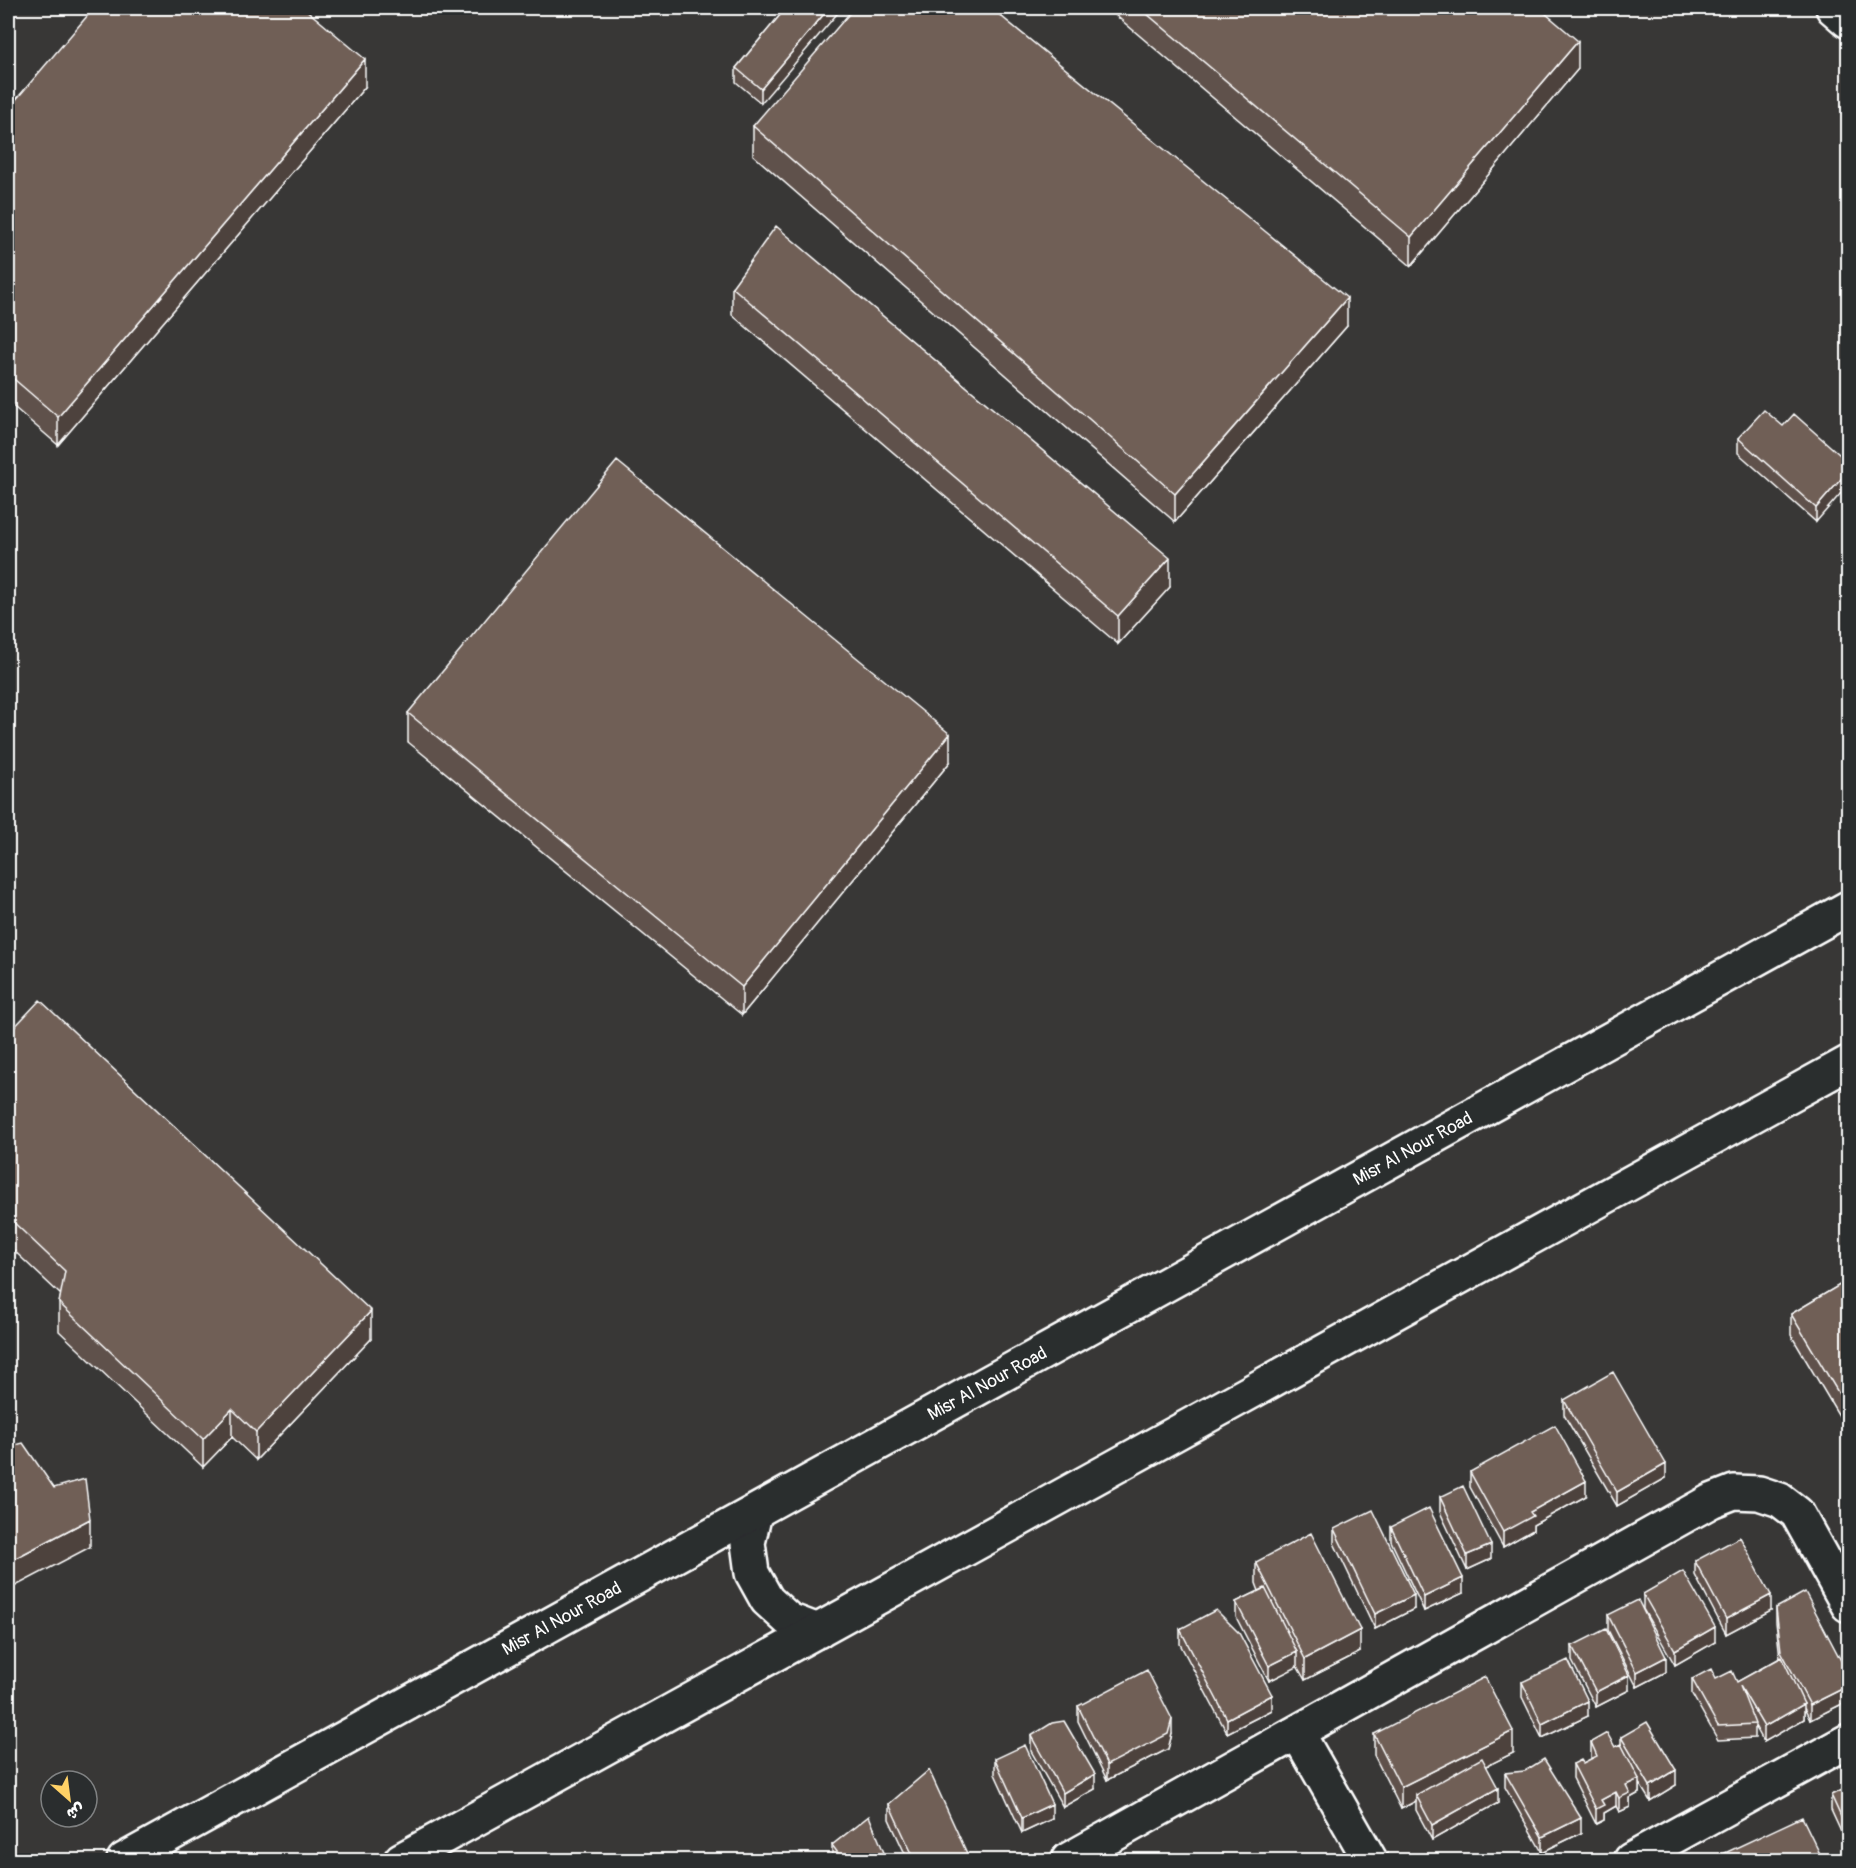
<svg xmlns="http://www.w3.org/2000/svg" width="1856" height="1868" font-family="Pangolin,'Playpen Sans Arabic',sans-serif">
<rect width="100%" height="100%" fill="#383736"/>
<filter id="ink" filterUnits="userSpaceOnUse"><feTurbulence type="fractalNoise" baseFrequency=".0167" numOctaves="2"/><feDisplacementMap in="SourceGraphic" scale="12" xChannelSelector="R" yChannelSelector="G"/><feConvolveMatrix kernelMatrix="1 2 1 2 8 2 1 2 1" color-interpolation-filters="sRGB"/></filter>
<g filter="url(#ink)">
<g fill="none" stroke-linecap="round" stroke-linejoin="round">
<defs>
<path id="minor" d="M 1833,8 L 1848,21
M 1297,1732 L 1370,1860
M 1068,1860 L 1711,1501 L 1734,1492 L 1759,1493 L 1780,1500 L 1797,1513 L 1848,1605
M 1631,1860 L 1848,1741"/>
<g id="tertiary">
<path d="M 755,1513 L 748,1543 L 752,1573 L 767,1600 L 789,1620 L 818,1631"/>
<path id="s1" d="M 124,1860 L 1848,908"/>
<path d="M 401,1860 L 1848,1063"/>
</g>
</defs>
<use href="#minor" stroke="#fff" stroke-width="38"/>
<use href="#tertiary" stroke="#fff" stroke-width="38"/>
<use href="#minor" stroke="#2a2d2e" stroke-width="33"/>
<use href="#tertiary" stroke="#2a2d2e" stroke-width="33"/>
</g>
<path fill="#5f514b" stroke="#fff" stroke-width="1.5" d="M 786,8 L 761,103 L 736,82 L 736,68 Z
M 1107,8 L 1539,8 L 1578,69 L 1411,266 Z
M 365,87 L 58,445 L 8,402 L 8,109 Z
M 753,126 L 1347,326 L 1175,522 L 753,155 Z
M 732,287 L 1170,587 L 1118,644 L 732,315 Z
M 1783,426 L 1848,462 L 1816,522 L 1738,453 L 1738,438 Z
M 408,713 L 950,762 L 742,1015 L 408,742 Z
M 8,1034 L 371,1339 L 256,1460 L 232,1437 L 203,1467 L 59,1331 L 59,1303 L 61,1295 L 8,1245 Z
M 1848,1280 L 1848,1431 L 1791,1335 L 1791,1314 Z
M 1564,1400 L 1666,1478 L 1617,1506 L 1564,1415 Z
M 1470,1472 L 1586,1496 L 1533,1525 L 1533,1530 L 1503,1547 L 1470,1487 Z
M 1440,1497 L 1491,1559 L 1467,1570 L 1440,1512 Z
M 1391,1527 L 1463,1593 L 1424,1611 L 1391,1541 Z
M 1334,1529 L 1414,1609 L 1375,1629 L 1334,1543 Z
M 1695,1561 L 1771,1610 L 1726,1634 L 1695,1575 Z
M 1256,1562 L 1360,1652 L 1305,1680 L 1297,1666 L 1269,1681 L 1236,1617 L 1236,1602 L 1259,1591 L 1256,1583 Z
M 1643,1594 L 1715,1642 L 1675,1665 L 1643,1609 Z
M 1776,1608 L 1848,1674 L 1848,1701 L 1810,1720 L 1804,1708 L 1804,1719 L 1764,1742 L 1755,1726 L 1755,1738 L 1718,1740 L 1692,1694 L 1692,1679 L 1716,1679 L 1737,1682 L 1780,1658 L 1776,1622 Z
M 1608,1615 L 1666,1672 L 1637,1687 L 1608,1630 Z
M 1180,1629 L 1272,1710 L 1227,1733 L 1180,1644 Z
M 1572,1646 L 1629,1690 L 1596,1707 L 1572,1661 Z
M 1522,1682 L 1588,1716 L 1542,1738 L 1522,1697 Z
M 1078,1706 L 1172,1734 L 1168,1749 L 1107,1780 L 1078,1721 Z
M 1374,1734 L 1513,1753 L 1486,1766 L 1498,1803 L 1432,1840 L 1416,1810 L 1416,1801 L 1401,1809 L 1374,1755 Z
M 1031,1736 L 1095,1789 L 1063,1807 L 1031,1751 Z
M 1621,1737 L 1676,1785 L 1650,1801 L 1639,1783 L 1639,1793 L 1630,1798 L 1630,1807 L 1619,1812 L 1616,1806 L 1604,1813 L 1604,1820 L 1596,1824 L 1573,1778 L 1573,1764 L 1583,1763 L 1591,1759 L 1591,1742 L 1615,1747 L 1621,1744 Z
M 995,1759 L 1052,1819 L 1022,1833 L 995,1774 Z
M 1505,1773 L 1581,1833 L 1542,1852 L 1505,1787 Z
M 1848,1787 L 1848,1847 L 1831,1810 L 1831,1795 Z
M 889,1804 L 970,1860 L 908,1860 L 889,1819 Z
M 832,1845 L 887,1860 L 832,1860 Z"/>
<path fill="#4e423d" stroke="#fff" stroke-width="1.5" d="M 829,8 L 842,8 L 761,103 L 761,89 Z
M 1578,41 L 1578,69 L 1411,266 L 1411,237 Z
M 365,59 L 365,87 L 58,445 L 58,417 Z
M 1347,298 L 1347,326 L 1175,522 L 1175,494 Z
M 1848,471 L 1848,485 L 1816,522 L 1816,508 Z
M 1170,558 L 1170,587 L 1118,644 L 1118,616 Z
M 950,734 L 950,762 L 742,1015 L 742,987 Z
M 371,1311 L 371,1339 L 256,1460 L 256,1432 Z
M 232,1409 L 232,1437 L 203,1467 L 203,1439 Z
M 1666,1464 L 1666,1478 L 1617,1506 L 1617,1492 Z
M 1586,1481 L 1586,1496 L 1533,1525 L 1533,1530 L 1503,1547 L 1503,1532 L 1530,1512 Z
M 90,1519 L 90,1547 L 8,1590 L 8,1562 Z
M 1491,1545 L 1491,1559 L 1467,1570 L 1467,1555 Z
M 1463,1578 L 1463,1593 L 1424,1611 L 1424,1597 Z
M 1414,1595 L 1414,1609 L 1375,1629 L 1375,1614 Z
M 1771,1595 L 1771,1610 L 1726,1634 L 1726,1619 Z
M 1715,1627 L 1715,1642 L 1675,1665 L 1675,1650 Z
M 1360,1630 L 1360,1652 L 1305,1680 L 1305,1659 Z
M 1297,1652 L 1297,1667 L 1269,1681 L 1269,1666 Z
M 1666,1657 L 1666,1672 L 1637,1687 L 1637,1672 Z
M 1629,1675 L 1629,1690 L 1596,1707 L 1596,1692 Z
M 1848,1686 L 1848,1701 L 1810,1720 L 1810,1705 Z
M 1272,1695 L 1272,1710 L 1227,1733 L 1227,1719 Z
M 1588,1701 L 1588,1716 L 1542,1738 L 1542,1724 Z
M 1804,1704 L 1804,1719 L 1764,1742 L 1764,1727 Z
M 1172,1719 L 1172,1734 L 1168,1749 L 1107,1780 L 1107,1765 Z
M 1513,1731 L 1513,1753 L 1419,1800 L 1416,1795 L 1416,1801 L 1401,1809 L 1401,1787 Z
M 1676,1770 L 1676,1785 L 1650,1801 L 1650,1786 Z
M 1095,1774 L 1095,1789 L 1063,1807 L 1063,1793 Z
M 1639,1779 L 1639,1793 L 1630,1798 L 1630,1807 L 1619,1812 L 1619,1798 L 1626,1785 Z
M 1498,1788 L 1498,1803 L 1432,1840 L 1432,1825 Z
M 1616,1792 L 1616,1806 L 1604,1813 L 1604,1820 L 1596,1824 L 1596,1809 L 1601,1800 Z
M 1052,1804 L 1052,1819 L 1022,1833 L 1022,1818 Z
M 1581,1818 L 1581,1833 L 1542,1852 L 1542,1837 Z"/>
<path fill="#6f5e57" stroke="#fff" stroke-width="1.5" d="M 94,8 L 304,8 L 365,59 L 58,417 L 8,374 L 8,109 Z
M 786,8 L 829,8 L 761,89 L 736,68 Z
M 854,8 L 991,8 L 1347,298 L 1175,494 L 753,126 Z
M 1140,8 L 1539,8 L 1578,41 L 1411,237 Z
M 776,226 L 1170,558 L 1118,616 L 732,287 Z
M 1764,410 L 1783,426 L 1794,414 L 1848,462 L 1848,471 L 1816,508 L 1738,438 Z
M 617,461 L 950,734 L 742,987 L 408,713 Z
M 40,1000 L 371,1311 L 256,1432 L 232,1409 L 203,1439 L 59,1303 L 65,1271 L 8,1217 L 8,1034 Z
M 1848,1280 L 1848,1409 L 1791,1314 Z
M 1613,1372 L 1666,1464 L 1617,1492 L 1564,1400 Z
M 1555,1425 L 1586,1481 L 1530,1512 L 1533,1516 L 1503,1532 L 1470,1472 Z
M 23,1443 L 54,1488 L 85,1479 L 90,1519 L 8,1562 L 8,1447 Z
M 1463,1486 L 1491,1545 L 1467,1555 L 1440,1497 Z
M 1429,1508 L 1463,1578 L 1424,1597 L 1391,1527 Z
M 1373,1510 L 1414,1595 L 1375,1614 L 1334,1529 Z
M 1311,1533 L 1360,1630 L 1305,1659 L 1256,1562 Z
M 1740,1537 L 1771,1595 L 1726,1619 L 1695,1561 Z
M 1683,1571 L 1715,1627 L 1675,1650 L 1643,1594 Z
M 1265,1588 L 1297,1652 L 1269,1666 L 1236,1602 Z
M 1805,1592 L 1848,1674 L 1848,1686 L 1810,1705 L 1781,1651 L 1776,1608 Z
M 1638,1600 L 1666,1657 L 1637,1672 L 1608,1615 Z
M 1216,1610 L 1239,1633 L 1272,1695 L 1227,1719 L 1180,1629 Z
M 1606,1629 L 1629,1675 L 1596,1692 L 1572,1646 Z
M 1782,1657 L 1804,1704 L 1764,1727 L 1740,1686 L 1755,1724 L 1718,1726 L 1692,1679 L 1711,1669 L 1716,1679 L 1732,1671 L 1737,1682 Z
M 1568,1660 L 1588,1701 L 1542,1724 L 1522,1682 Z
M 1147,1670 L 1172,1719 L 1168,1734 L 1107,1765 L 1078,1706 Z
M 1485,1677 L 1513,1731 L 1401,1787 L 1374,1734 Z
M 1064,1721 L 1095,1774 L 1063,1793 L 1031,1736 L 1052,1723 Z
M 1647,1722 L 1676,1770 L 1650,1786 L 1621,1737 Z
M 1607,1733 L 1615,1747 L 1621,1744 L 1639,1779 L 1626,1785 L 1630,1793 L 1619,1798 L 1616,1792 L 1601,1800 L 1604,1805 L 1596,1809 L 1573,1764 L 1581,1760 L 1583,1763 L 1597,1756 L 1591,1742 Z
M 1025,1745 L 1052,1804 L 1022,1818 L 995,1759 Z
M 1482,1758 L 1498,1788 L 1432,1825 L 1416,1795 Z
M 1544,1759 L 1581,1818 L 1542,1837 L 1505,1773 L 1525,1771 Z
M 929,1770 L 970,1860 L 915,1860 L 889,1804 Z
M 1848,1787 L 1848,1832 L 1831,1795 Z
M 869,1816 L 887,1860 L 843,1860 L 832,1845 Z
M 1802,1817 L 1823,1860 L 1710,1860 Z"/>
</g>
<g text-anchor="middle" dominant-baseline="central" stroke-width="5" stroke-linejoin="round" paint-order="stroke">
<g font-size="18" fill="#fff" stroke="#2a2d2e">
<text stroke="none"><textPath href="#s1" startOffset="1472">Misr Al Nour Road</textPath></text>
<text stroke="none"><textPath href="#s1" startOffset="986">Misr Al Nour Road</textPath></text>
<text stroke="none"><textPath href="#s1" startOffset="500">Misr Al Nour Road</textPath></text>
</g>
</g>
<rect width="1856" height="1868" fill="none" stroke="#2a2d2e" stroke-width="30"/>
<rect x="15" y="15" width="1826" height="1838" fill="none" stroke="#fff" stroke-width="2" filter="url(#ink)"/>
<g transform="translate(69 1799) rotate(152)"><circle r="28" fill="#2a2d2e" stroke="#7f8182" stroke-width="1.5"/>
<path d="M0-4.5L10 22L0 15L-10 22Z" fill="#ffd166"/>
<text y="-9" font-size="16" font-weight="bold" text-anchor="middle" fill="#ffffff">ش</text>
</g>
</svg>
